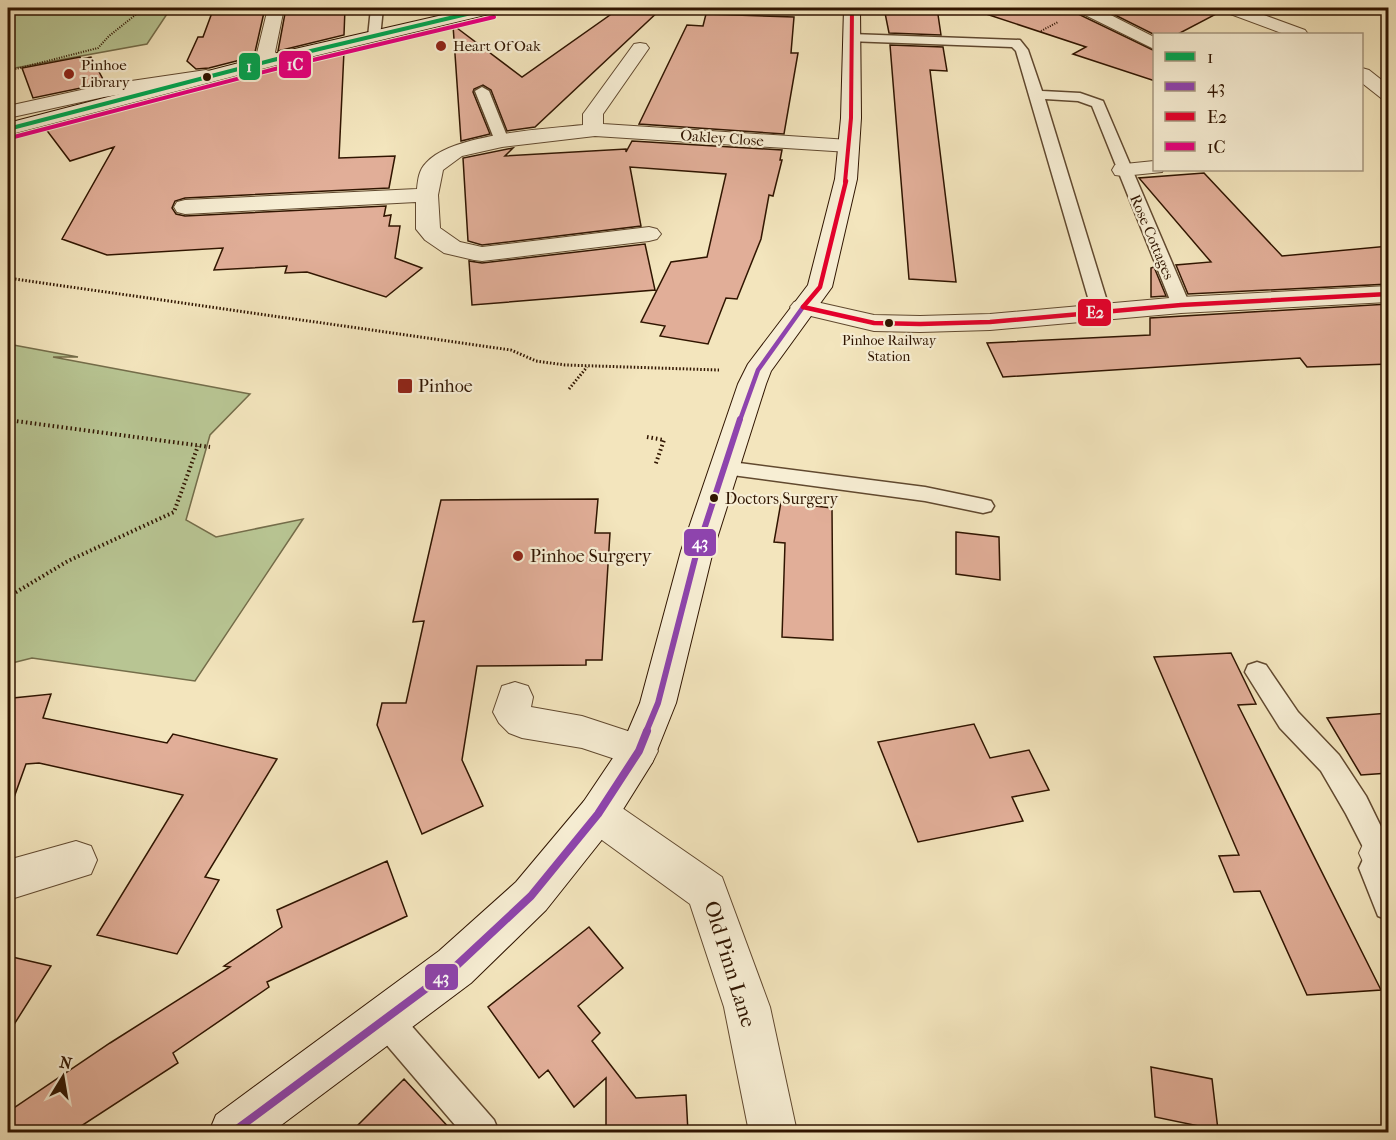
<svg xmlns="http://www.w3.org/2000/svg" width="1396" height="1140" font-family="'IM FELL French Canon',serif">
<rect width="100%" height="100%" fill="#f3e5bd"/>
<filter id="stains"><feTurbulence type="fractalNoise" baseFrequency=".00333" numOctaves="4"/><feColorMatrix values="0 0 0 0 .2 0 0 0 0 .09 0 0 0 0 .02 0 0 0 .5 -.17"/></filter>
<radialGradient id="worn" r=".72"><stop offset=".6" stop-color="#630" stop-opacity="0"/><stop offset="1" stop-color="#630" stop-opacity=".3"/></radialGradient>
<path fill="#b8c593" stroke="#746d4a" stroke-width="1.5" d="M 8,8 L 171,8 L 147,44 L 15,68 L 8,73 Z
M 8,344 L 78,357 L 53,357 L 250,394 L 210,435 L 186,520 L 216,537 L 303,519 L 195,681 L 32,658 L 8,664 Z"/>
<path fill="#e1ae98" stroke="#301500" stroke-width="1.5" d="M 265,8 L 255,52 L 256,56 L 209,68 L 196,69 L 187,61 L 198,37 L 203,37 L 213,10 Z
M 286,8 L 345,8 L 344,35 L 278,51 Z
M 620,8 L 662,8 L 535,127 L 507,131 L 491,90 L 483,85 L 474,89 L 473,92 L 490,134 L 461,141 L 453,25 L 522,77 Z
M 884,8 L 937,8 L 941,35 L 889,33 Z
M 987,8 L 1075,8 L 1078,14 L 1155,51 L 1155,81 L 1073,54 L 1086,47 L 986,14 Z
M 1101,8 L 1221,8 L 1222,11 L 1178,34 L 1155,35 Z
M 706,14 L 794,17 L 791,53 L 798,53 L 784,134 L 639,124 L 687,25 L 703,26 Z
M 890,45 L 943,47 L 947,71 L 930,70 L 956,282 L 909,279 Z
M 344,51 L 339,158 L 395,156 L 389,188 L 185,198 L 175,201 L 172,208 L 176,214 L 185,216 L 386,206 L 384,216 L 391,215 L 389,226 L 400,226 L 395,258 L 422,268 L 386,297 L 307,272 L 285,273 L 287,266 L 214,270 L 223,248 L 107,255 L 62,239 L 114,147 L 70,161 L 45,128 Z
M 80,57 L 81,59 L 91,57 L 105,83 L 33,98 L 22,68 Z
M 632,141 L 782,150 L 780,160 L 782,160 L 773,196 L 769,195 L 761,239 L 737,299 L 726,298 L 708,344 L 660,336 L 665,326 L 641,322 L 671,262 L 707,257 L 726,174 L 630,167 L 641,226 L 482,245 L 468,241 L 463,158 L 513,148 L 505,156 L 626,149 L 626,152 Z
M 1204,173 L 1282,256 L 1389,246 L 1389,284 L 1188,294 L 1176,265 L 1211,262 L 1139,178 Z
M 645,244 L 655,290 L 472,305 L 469,261 L 482,263 Z
M 1154,267 L 1166,296 L 1151,297 L 1151,268 Z
M 1389,304 L 1389,364 L 1307,367 L 1300,358 L 1003,377 L 987,343 L 1150,335 L 1150,318 Z
M 598,499 L 595,533 L 610,533 L 602,660 L 586,660 L 586,665 L 477,666 L 462,760 L 483,806 L 422,834 L 377,725 L 382,703 L 406,703 L 424,621 L 413,622 L 441,500 Z
M 781,502 L 832,508 L 833,640 L 782,637 L 785,543 L 774,542 Z
M 956,532 L 999,537 L 1000,580 L 956,574 Z
M 1231,653 L 1256,704 L 1238,705 L 1381,990 L 1307,995 L 1260,891 L 1234,892 L 1219,856 L 1239,855 L 1154,657 Z
M 51,694 L 43,718 L 167,743 L 173,734 L 277,759 L 205,877 L 219,880 L 177,954 L 97,935 L 183,795 L 39,763 L 26,764 L 12,803 L 8,802 L 8,711 L 13,698 Z
M 1389,713 L 1389,773 L 1361,775 L 1327,718 Z
M 974,724 L 990,758 L 1029,750 L 1049,790 L 1012,797 L 1023,821 L 918,842 L 878,742 Z
M 387,861 L 407,916 L 267,982 L 269,987 L 173,1053 L 178,1063 L 72,1132 L 8,1132 L 8,1112 L 110,1043 L 230,967 L 224,966 L 282,927 L 277,910 Z
M 589,927 L 623,968 L 578,1006 L 600,1033 L 592,1041 L 636,1098 L 686,1095 L 688,1132 L 606,1132 L 606,1078 L 574,1107 L 548,1070 L 539,1078 L 488,1007 Z
M 8,956 L 51,966 L 8,1034 Z
M 1151,1067 L 1212,1079 L 1218,1130 L 1155,1117 Z
M 404,1079 L 453,1132 L 351,1132 Z"/>
<g fill="none" stroke-linecap="round" stroke-linejoin="round">
<defs>
<path id="lane" d="M 371,8 L 383,8 L 380,37 L 374,41 L 368,37 Z
M 451,8 L 462,8 L 461,10 L 466,17 L 464,19 L 456,19 L 449,10 Z
M 851,34 L 1020,40 L 1028,50 L 1042,91 L 1080,93 L 1103,101 L 1190,305 L 1187,309 L 1175,309 L 1172,305 L 1092,106 L 1078,101 L 1045,99 L 1110,311 L 1107,315 L 1095,315 L 1092,311 L 1016,51 L 1012,47 L 847,41 L 847,35 Z
M 482,87 L 489,91 L 509,141 L 507,144 L 497,144 L 495,141 L 475,91 Z
M 724,461 L 925,487 L 983,499 L 991,501 L 994,506 L 991,511 L 983,513 L 925,501 L 717,473 L 714,468 L 717,463 Z
M 1257,662 L 1266,665 L 1298,712 L 1339,755 L 1366,796 L 1388,841 L 1388,920 L 1378,916 L 1359,868 L 1366,853 L 1346,814 L 1321,771 L 1280,728 L 1245,672 L 1248,665 Z
M 384,1002 L 395,1007 L 494,1120 L 499,1132 L 461,1132 L 373,1029 L 368,1018 L 373,1007 Z"/>
<path id="street" d="M 268,8 L 284,8 L 275,52 L 282,60 L 280,64 C 269,67 263,62 257,53 Z
M 1077,8 L 1097,8 L 1154,37 L 1154,49 L 1079,12 Z
M 1223,8 L 1245,8 L 1305,30 L 1308,34 L 1284,34 L 1225,12 Z
M 640,43 L 646,44 L 649,48 L 603,114 L 603,124 L 849,140 L 856,142 L 859,146 L 856,150 L 849,152 L 595,136 L 502,147 L 462,156 L 443,170 L 438,195 L 440,228 L 460,242 L 482,247 L 649,227 L 657,229 L 661,234 L 657,239 L 649,241 L 482,261 L 474,260 L 444,253 L 425,240 L 416,229 L 416,202 L 185,214 L 177,212 L 174,207 L 177,202 L 185,200 L 417,189 C 418,179 419,170 426,163 C 451,134 544,129 583,125 L 583,114 L 586,110 L 634,44 Z
M 1362,68 L 1369,70 L 1388,85 L 1388,100 L 1381,98 L 1362,83 Z
M 206,70 L 213,72 L 215,76 L 213,80 L 104,97 L 8,118 L 8,106 L 104,85 Z
M 1154,161 L 1154,170 L 1163,170 L 1162,172 L 1123,176 L 1115,175 L 1112,170 L 1115,165 Z
M 1388,286 L 1388,302 L 1181,313 L 990,330 L 920,332 L 874,331 L 794,312 L 790,307 L 794,302 L 803,299 L 874,315 L 920,316 L 990,314 L 1181,297 Z
M 515,682 L 528,686 L 533,697 L 531,707 L 582,716 L 652,739 L 658,751 L 652,763 L 639,767 L 582,748 L 522,738 L 509,733 L 499,723 L 493,712 L 502,686 Z
M 598,796 L 612,801 L 722,877 L 770,1007 L 797,1132 L 749,1132 L 724,1007 L 690,904 L 584,827 L 578,814 L 584,801 Z
M 1388,833 L 1388,871 L 1380,872 L 1365,866 L 1359,853 L 1365,840 Z
M 76,841 L 91,846 L 97,860 L 91,874 L 8,900 L 8,860 Z"/>
<path id="secondary" d="M 473,8 L 500,8 L 498,12 L 277,65 L 8,135 L 8,123 L 273,54 Z
M 844,8 L 860,8 L 861,118 L 857,179 L 832,287 L 771,371 L 766,384 L 713,551 L 676,703 L 652,763 L 612,827 L 546,910 L 471,983 L 272,1132 L 209,1132 L 216,1115 L 439,951 L 516,882 L 584,801 L 623,743 L 640,703 L 681,551 L 738,384 L 748,364 L 808,285 L 835,179 L 841,118 Z"/>
</defs>
<use href="#lane" stroke="#61492f" stroke-width="3"/>
<use href="#street" stroke="#61492f" stroke-width="2"/>
<use href="#secondary" stroke="#301500" stroke-width="2"/>
<path stroke="#301500" stroke-width="2" stroke-dasharray="1 1.5" stroke-linecap="butt" d="M 1041,31 L 1058,22
M 8,71 L 98,48 L 109,36 L 144,8"/>
<path stroke="#301500" stroke-width="3" stroke-dasharray="1.5 2" stroke-linecap="butt" d="M 8,278 L 511,350 L 536,361 L 565,365 L 719,370
M 569,389 L 587,367
M 8,420 L 11,420"/>
<path stroke="#301500" stroke-width="4" stroke-dasharray="1.5 3" stroke-linecap="butt" d="M 8,420 L 210,447
M 647,437 L 664,440 L 655,466
M 8,597 L 68,561 L 174,512 L 198,446"/>
<use href="#lane" fill="#f7eed4" fill-rule="evenodd"/>
<use href="#street" fill="#f7eed4" fill-rule="evenodd"/>
<use href="#secondary" fill="#f7eed4" fill-rule="evenodd"/>
<defs>
<path id="bus-1" d="M 8,129 L 273,60 L 492,8"/>
<path id="bus-2-far2" d="M 740,420 L 758,370 L 803,307"/>
<path id="bus-2-far1" d="M 646,732 L 658,703 L 697,551 L 740,419"/>
<path id="bus-2" d="M 233,1132 L 455,967 L 531,896 L 598,814 L 639,751 L 647,731"/>
<path id="bus-3-far1" d="M 845,182 L 851,118 L 852,8"/>
<path id="bus-3" d="M 803,307 L 874,323 L 920,324 L 990,322 L 1181,305 L 1388,294
M 803,307 L 820,287 L 846,181"/>
<path id="bus-4" d="M 10,138 L 275,69 L 494,17"/>
</defs>
<use href="#bus-1" stroke="#f7eed4" stroke-width="6"/>
<use href="#bus-2-far2" stroke="#f7eed4" stroke-width="8"/>
<use href="#bus-2-far1" stroke="#f7eed4" stroke-width="10"/>
<use href="#bus-2" stroke="#f7eed4" stroke-width="12"/>
<use href="#bus-3-far1" stroke="#f7eed4" stroke-width="6"/>
<use href="#bus-3" stroke="#f7eed4" stroke-width="8"/>
<use href="#bus-4" stroke="#f7eed4" stroke-width="6"/>
<use href="#bus-1" stroke="#00a651" stroke-width="4"/>
<use href="#bus-2-far2" stroke="#8e44ad" stroke-width="4.5"/>
<use href="#bus-2-far1" stroke="#8e44ad" stroke-width="6"/>
<use href="#bus-2" stroke="#8e44ad" stroke-width="8"/>
<use href="#bus-3-far1" stroke="#e4002b" stroke-width="4"/>
<use href="#bus-3" stroke="#e4002b" stroke-width="4.5"/>
<use href="#bus-4" stroke="#e5007d" stroke-width="4"/>
</g>
<g fill="#8f2418" stroke="#f7eed4" stroke-width="2">
<circle cx="441" cy="46" r="6"/>
<circle cx="69" cy="74" r="6"/>
<rect x="397" y="378" width="16" height="16" rx="3"/>
<circle cx="518" cy="556" r="6"/>
</g>
<g fill="#301500" stroke="#f7eed4" stroke-width="2">
<circle cx="207" cy="77" r="5"/>
<circle cx="889" cy="323" r="5"/>
<circle cx="714" cy="498" r="5"/>
</g>
<g text-anchor="middle" dominant-baseline="central" stroke-width="4.5" stroke-linejoin="round" paint-order="stroke">
<g font-size="14" fill="#301500" stroke="#f7eed4">
<text x="889" y="340">Pinhoe Railway<tspan x="889" dy="16">Station</tspan></text>
</g>
<g font-size="15" fill="#301500" stroke="#f7eed4" text-anchor="start">
<text x="453" y="46">Heart Of Oak</text>
<text x="81" y="65">Pinhoe<tspan x="81" dy="17">Library</tspan></text>
</g>
<g font-size="15" fill="#301500" stroke="#f7eed4">
<text transform="translate(722 138) rotate(4)">Oakley Close</text>
<text transform="translate(1152 237) rotate(67)">Rose Cottages</text>
</g>
<g font-size="16" fill="#301500" stroke="#f7eed4" text-anchor="start">
<text x="725" y="498">Doctors Surgery</text>
</g>
<g font-size="18" fill="#301500" stroke="#f7eed4" text-anchor="start">
<text x="418" y="386">Pinhoe</text>
<text x="530" y="556">Pinhoe Surgery</text>
</g>
<g font-size="21" fill="#301500" stroke="#f7eed4">
<text transform="translate(730 964) rotate(73)">Old Pinn Lane</text>
</g>
</g>
<g stroke="#f7eed4" stroke-width="2">
<rect x="278" y="50" width="34" height="29" rx="6" fill="#e5007d"/>
<rect x="238" y="52" width="23" height="29" rx="6" fill="#00a651"/>
<rect x="1077" y="298" width="35" height="29" rx="6" fill="#e4002b"/>
<rect x="683" y="528" width="34" height="29" rx="6" fill="#8e44ad"/>
<rect x="424" y="963" width="35" height="28" rx="6" fill="#8e44ad"/>
</g>
<g font-size="16" text-anchor="middle" font-weight="bold" fill="#fff">
<text x="295" y="70">1C</text>
<text x="249" y="72">1</text>
<text x="1095" y="318">E2</text>
<text x="700" y="548">43</text>
<text x="441" y="983">43</text>
</g>
<rect width="1396" height="1140" fill="none" stroke="#f3e5bd" stroke-width="30"/>
<rect x="9" y="9" width="1378" height="1122" fill="none" stroke="#301500" stroke-width="3"/>
<rect x="15" y="15" width="1366" height="1110" fill="none" stroke="#301500" stroke-width="1.5"/>
<rect x="1153" y="33" width="210" height="138" fill="#f7eed4" stroke="#a7977f" stroke-width="1.5"/>
<rect x="1165" y="52" width="30" height="9" fill="#00a651" stroke="#a7977f" stroke-width="1.5"/>
<text x="1207" y="63" font-size="18" fill="#301500">1</text>
<rect x="1165" y="82" width="30" height="9" fill="#8e44ad" stroke="#a7977f" stroke-width="1.5"/>
<text x="1207" y="93" font-size="18" fill="#301500">43</text>
<rect x="1165" y="112" width="30" height="9" fill="#e4002b" stroke="#a7977f" stroke-width="1.5"/>
<text x="1207" y="123" font-size="18" fill="#301500">E2</text>
<rect x="1165" y="142" width="30" height="9" fill="#e5007d" stroke="#a7977f" stroke-width="1.5"/>
<text x="1207" y="153" font-size="18" fill="#301500">1C</text>
<g transform="translate(63 1077) rotate(11)" stroke="#f7eed4" stroke-width="4.5" paint-order="stroke">
<path d="M0-4.5L10 22L0 15L-10 22Z" fill="#301500"/>
<text y="-9" font-size="16" font-weight="bold" text-anchor="middle" fill="#301500">N</text>
</g>
<rect width="100%" height="100%" filter="url(#stains)"/>
<rect width="100%" height="100%" fill="url(#worn)"/>
</svg>
